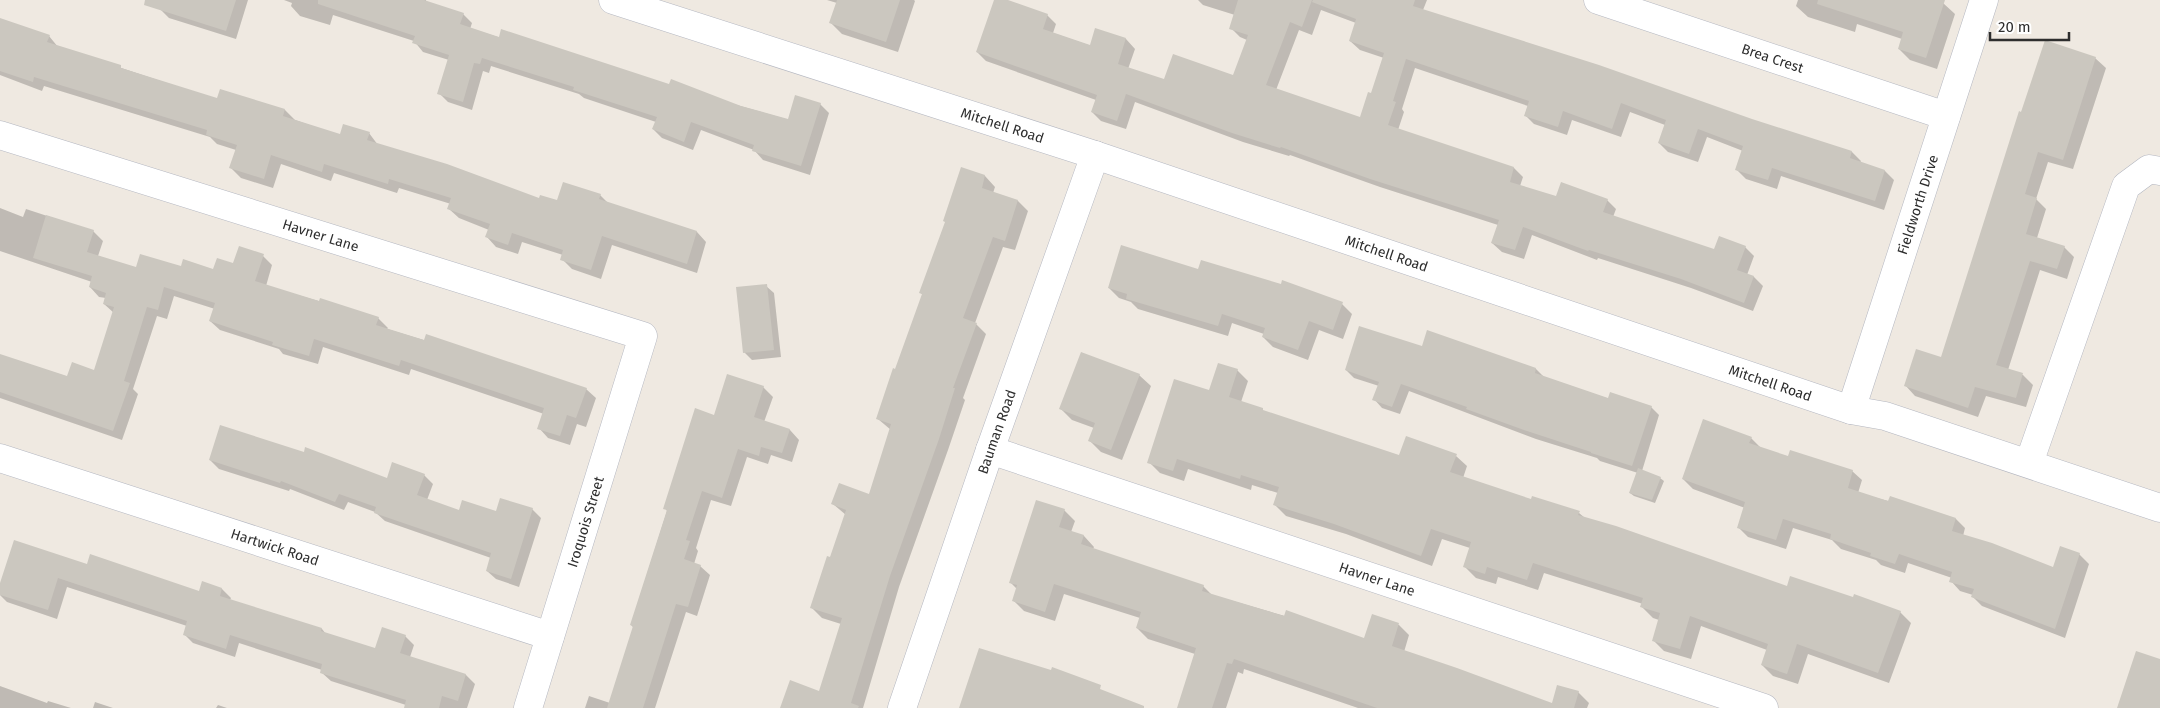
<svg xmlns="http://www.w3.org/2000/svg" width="2160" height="708" font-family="'Fira Sans',sans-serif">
<rect width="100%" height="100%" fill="#efe9e1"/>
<path fill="#0003" fill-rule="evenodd" d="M 163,0 L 248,0 L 236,39 L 169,18 L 160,9 Z
M 284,0 L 426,0 L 426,2 L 463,14 L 472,23 L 470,29 L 789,120 L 820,104 L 829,113 L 810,175 L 763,160 L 754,150 L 701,130 L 693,150 L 662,138 L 653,129 L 656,122 L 584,98 L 579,94 L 491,66 L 489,73 L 483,71 L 472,110 L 448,102 L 439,93 L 449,60 L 423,52 L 414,41 L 333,15 L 330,25 L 300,16 L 291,6 L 292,3 Z
M 827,0 L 914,0 L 915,1 L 898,52 L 842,34 L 831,23 L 837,3 Z
M 995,0 L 1004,0 L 1047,15 L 1056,24 L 1053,33 L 1091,46 L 1096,30 L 1126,39 L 1135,49 L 1128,69 L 1165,80 L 1233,77 L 1247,40 L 1240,37 L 1231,28 L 1235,15 L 1203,5 L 1198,0 L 1427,0 L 1423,10 L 1751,120 L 1852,152 L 1861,161 L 1860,163 L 1885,171 L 1894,180 L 1884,210 L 1781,176 L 1777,189 L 1746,179 L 1737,170 L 1743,151 L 1707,137 L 1698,162 L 1668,152 L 1659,143 L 1665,125 L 1630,112 L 1621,137 L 1572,120 L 1567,135 L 1534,124 L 1525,115 L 1528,106 L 1415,68 L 1402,109 L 1404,112 L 1398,130 L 1514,168 L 1523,177 L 1520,186 L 1557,198 L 1607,200 L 1616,209 L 1613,217 L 1714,251 L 1745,247 L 1754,256 L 1747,275 L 1754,277 L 1763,286 L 1753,311 L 1691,288 L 1598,258 L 1597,260 L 1532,235 L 1524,259 L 1502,252 L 1492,243 L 1498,225 L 1380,187 L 1290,155 L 1289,156 L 1243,142 L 1135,102 L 1126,129 L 1101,121 L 1092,112 L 1096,100 L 986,61 L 977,52 ZM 1321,10 L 1356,23 L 1350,41 L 1360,50 L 1384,58 L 1371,95 L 1360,119 L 1276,90 L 1299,30 L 1312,35 Z
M 1798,0 L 1934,0 L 1943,3 L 1955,14 L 1937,69 L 1910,60 L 1899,49 L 1902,39 L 1857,24 L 1855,32 L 1808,17 L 1796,6 Z
M 0,31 L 49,36 L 58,47 L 218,100 L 221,90 L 285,110 L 295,120 L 341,136 L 369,133 L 378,145 L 540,200 L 558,201 L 600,195 L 608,203 L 697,232 L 706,242 L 697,273 L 612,245 L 601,279 L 572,269 L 562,259 L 563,255 L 522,242 L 518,254 L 496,247 L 487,237 L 489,230 L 459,218 L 449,209 L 451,204 L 399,188 L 397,193 L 334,173 L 331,181 L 281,164 L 273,188 L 241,178 L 231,168 L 236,150 L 217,144 L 210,137 L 44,86 L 42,91 L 0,75 Z
M 2095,58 L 2106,68 L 2073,169 L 2048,162 L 2036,199 L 2046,209 L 2037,238 L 2064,247 L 2074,257 L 2067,279 L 2040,270 L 2008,370 L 2023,375 L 2033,385 L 2026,407 L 1986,396 L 1978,417 L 1915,396 L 1905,385 L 1942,359 L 2020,113 Z
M 962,169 L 985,176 L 995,187 L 993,193 L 1018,201 L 1028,211 L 1015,250 L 1003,247 L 975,323 L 986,334 L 963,398 L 965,400 L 948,450 L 899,587 L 863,708 L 782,708 L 820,693 L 841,624 L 822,618 L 812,608 L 846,515 L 833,504 L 869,496 L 891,430 L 878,419 L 923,295 L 920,292 L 946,223 Z
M 0,208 L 23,217 L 26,209 L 93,231 L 103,241 L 98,256 L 137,269 L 182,268 L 214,270 L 263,256 L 272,265 L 266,286 L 378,318 L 388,328 L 387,329 L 586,389 L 596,398 L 586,427 L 577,424 L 570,445 L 548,438 L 539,428 L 544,414 L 411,369 L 409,375 L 323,347 L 318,364 L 283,354 L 279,349 L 220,330 L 210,321 L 215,309 L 174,296 L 167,319 L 157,316 L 133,389 L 138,394 L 122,440 L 0,398 L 0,355 L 68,377 L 95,372 L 114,313 L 104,304 L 106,298 L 99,297 L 90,287 L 92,282 L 0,251 Z
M 1199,271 L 1342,304 L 1352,314 L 1343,339 L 1319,330 L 1308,360 L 1273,347 L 1263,337 L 1264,334 L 1232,323 L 1228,336 L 1138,309 L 1131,302 L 1119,298 L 1109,288 Z
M 766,286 L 774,293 L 781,357 L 752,360 L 744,352 Z
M 1423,347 L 1536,369 L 1544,377 L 1609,399 L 1651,407 L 1659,415 L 1642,471 L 1660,478 L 1664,481 L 1655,503 L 1634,496 L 1630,493 L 1638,473 L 1600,461 L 1597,458 L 1536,439 L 1409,391 L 1400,414 L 1382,408 L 1374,399 L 1379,386 L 1354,378 L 1346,370 Z
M 1237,370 L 1248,381 L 1241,402 L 1265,412 L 1400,457 L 1456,456 L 1467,466 L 1463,478 L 1532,500 L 1579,513 L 1585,518 L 1788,588 L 1854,599 L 1900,612 L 1911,623 L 1889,683 L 1808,654 L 1798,684 L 1773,676 L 1762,665 L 1767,650 L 1701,626 L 1691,659 L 1664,651 L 1653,640 L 1659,620 L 1653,618 L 1642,607 L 1643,604 L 1544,573 L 1538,590 L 1498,577 L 1496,584 L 1476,578 L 1465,567 L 1470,548 L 1442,539 L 1432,566 L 1346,534 L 1286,516 L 1275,505 L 1278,493 L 1252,485 L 1251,490 L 1188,469 L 1184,481 L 1160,473 L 1149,462 L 1210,391 Z
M 1139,375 L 1151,386 L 1122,460 L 1101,452 L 1090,441 L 1094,428 L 1072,420 L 1061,409 Z
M 763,387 L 773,397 L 764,422 L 790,430 L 799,440 L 792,462 L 771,455 L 768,464 L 747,457 L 731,506 L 711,500 L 696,548 L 698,551 L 694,564 L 700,566 L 710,575 L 697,616 L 686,612 L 655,708 L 585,708 L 589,696 L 610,703 L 634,628 L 631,625 L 667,511 L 665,508 L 715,417 Z
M 1751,438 L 1761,448 L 1789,457 L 1852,471 L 1862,480 L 1858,493 L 1956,519 L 1965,528 L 1963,536 L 2054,568 L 2079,554 L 2089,564 L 2065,638 L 1982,606 L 1973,597 L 1973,595 L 1960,591 L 1951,581 L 1952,578 L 1908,563 L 1905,573 L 1881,565 L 1876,560 L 1841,549 L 1832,540 L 1793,528 L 1786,549 L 1748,537 L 1738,527 L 1745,508 L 1693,489 L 1683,479 Z
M 210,460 L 388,479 L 424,475 L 433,484 L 427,500 L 460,511 L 497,512 L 532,509 L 541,518 L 519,587 L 496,579 L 487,571 L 491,558 L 385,521 L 375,512 L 348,502 L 344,510 L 290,489 L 289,491 L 219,469 Z
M 1064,510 L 1075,521 L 1071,532 L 1084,536 L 1094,547 L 1093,549 L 1203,586 L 1212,595 L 1365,639 L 1372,616 L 1399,625 L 1409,635 L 1404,652 L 1553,705 L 1578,692 L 1589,703 L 1587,708 L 1358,708 L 1244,669 L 1243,674 L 1238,672 L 1226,708 L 1178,708 L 1195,654 L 1148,639 L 1137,628 L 1140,618 L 1064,594 L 1055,621 L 1024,611 L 1013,600 L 1017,589 L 1010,582 Z
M 88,565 L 200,592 L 203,583 L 222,589 L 231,598 L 230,600 L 322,629 L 326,634 L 376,649 L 405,636 L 414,645 L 410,657 L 466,675 L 475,684 L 467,708 L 408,708 L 406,705 L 331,681 L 321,672 L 322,670 L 239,643 L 235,657 L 193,643 L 184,634 L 187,626 L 67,587 L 57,619 L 7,602 L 0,595 L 0,587 Z
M 0,686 L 47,703 L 48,701 L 71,708 L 0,708 Z
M 95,702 L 113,708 L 93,708 Z
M 218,705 L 227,708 L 216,708 Z"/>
<path fill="#cbc7bf" d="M 145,0 L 236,0 L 226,31 L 144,5 Z
M 318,0 L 424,0 L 464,13 L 460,24 L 499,37 L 501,29 L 669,84 L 671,79 L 741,106 L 788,119 L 795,95 L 821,103 L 801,166 L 752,151 L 754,145 L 691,122 L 684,142 L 652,129 L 657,117 L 573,90 L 574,87 L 482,58 L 480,64 L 474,63 L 463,102 L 437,94 L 449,55 L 412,43 L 415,36 L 318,4 Z
M 837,0 L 900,0 L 886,42 L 829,23 Z
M 994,0 L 1008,0 L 1048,14 L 1043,29 L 1090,45 L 1095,28 L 1126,38 L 1118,64 L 1164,79 L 1173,54 L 1233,75 L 1248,35 L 1229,29 L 1238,0 L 1312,0 L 1302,27 L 1290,22 L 1266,85 L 1360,117 L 1368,92 L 1371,93 L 1384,53 L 1349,41 L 1356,19 L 1312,2 L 1313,0 L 1415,0 L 1413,6 L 1599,65 L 1752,119 L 1852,151 L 1850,158 L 1885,170 L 1875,201 L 1772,168 L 1768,180 L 1735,170 L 1743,146 L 1698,129 L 1689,154 L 1658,143 L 1666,120 L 1621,103 L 1612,129 L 1563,111 L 1558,127 L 1524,116 L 1529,101 L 1406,59 L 1393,101 L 1396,102 L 1388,125 L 1514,167 L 1510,182 L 1556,196 L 1561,182 L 1608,199 L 1603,212 L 1714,249 L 1719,236 L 1746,246 L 1737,270 L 1754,276 L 1744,303 L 1681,279 L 1589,250 L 1588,251 L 1523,227 L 1515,250 L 1491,243 L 1499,220 L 1370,179 L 1281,147 L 1280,148 L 1232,133 L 1126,94 L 1117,121 L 1091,112 L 1097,95 L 976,52 Z
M 1818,0 L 1945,0 L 1926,58 L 1898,49 L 1903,32 L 1817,4 Z
M 0,18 L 50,35 L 47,42 L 121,65 L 121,68 L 217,98 L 220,89 L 285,109 L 283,116 L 340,134 L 343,124 L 370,132 L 367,140 L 447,164 L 539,198 L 540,195 L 557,200 L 563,182 L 601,194 L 599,199 L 697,231 L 687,264 L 602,236 L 591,270 L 560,260 L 563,250 L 512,233 L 508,245 L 485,237 L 490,224 L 447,209 L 451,198 L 389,179 L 388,184 L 324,164 L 322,172 L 271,155 L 264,179 L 229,168 L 237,145 L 206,135 L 207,130 L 34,77 L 33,82 L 0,71 Z
M 2045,40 L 2096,57 L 2063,160 L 2038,152 L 2025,194 L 2037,198 L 2026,234 L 2065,246 L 2057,269 L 2030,261 L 1996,365 L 2023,373 L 2016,398 L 1975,387 L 1968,408 L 1904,386 L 1916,349 L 1941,357 L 2019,111 L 2021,112 Z
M 961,167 L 985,175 L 982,188 L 1018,200 L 1005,241 L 993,237 L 963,318 L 977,323 L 953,388 L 955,388 L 939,439 L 890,576 L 851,703 L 859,706 L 858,708 L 780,708 L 790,680 L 819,691 L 842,618 L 810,608 L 827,556 L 830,557 L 846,510 L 831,504 L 839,483 L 869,494 L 891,424 L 876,419 L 893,368 L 895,369 L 922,294 L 919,293 L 945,222 L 943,221 Z
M 46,215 L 94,230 L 87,252 L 136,267 L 140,254 L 181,266 L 183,259 L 213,269 L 217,258 L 233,263 L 239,246 L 264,254 L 255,281 L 319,301 L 320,298 L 379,317 L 376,325 L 424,340 L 426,334 L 587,388 L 576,418 L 567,415 L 560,436 L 537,429 L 544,408 L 401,360 L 399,366 L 314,339 L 309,356 L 272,345 L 273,342 L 209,321 L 215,303 L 164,287 L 158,310 L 147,307 L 124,381 L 130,383 L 113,431 L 0,392 L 0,354 L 67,376 L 72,362 L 94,370 L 114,307 L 103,304 L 106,293 L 89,287 L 92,276 L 33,258 Z
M 1121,245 L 1198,269 L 1201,260 L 1281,284 L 1282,280 L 1343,302 L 1333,330 L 1309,321 L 1298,350 L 1262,337 L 1265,328 L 1222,314 L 1218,326 L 1126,299 L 1127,294 L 1108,288 Z
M 767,284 L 774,350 L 743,353 L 736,287 Z
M 1359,326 L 1422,346 L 1427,330 L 1536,368 L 1535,373 L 1608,398 L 1610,392 L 1652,406 L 1632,466 L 1591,453 L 1591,452 L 1527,431 L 1466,409 L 1467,407 L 1401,384 L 1392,407 L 1372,400 L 1379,382 L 1345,370 Z
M 1081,352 L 1140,374 L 1111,450 L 1088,441 L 1095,423 L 1059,409 Z
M 1218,363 L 1238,369 L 1229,397 L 1263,408 L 1263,410 L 1399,455 L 1406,436 L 1457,454 L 1450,472 L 1531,499 L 1532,496 L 1580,511 L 1578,515 L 1616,526 L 1787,586 L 1790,576 L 1853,597 L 1854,594 L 1901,611 L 1878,673 L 1797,644 L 1787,674 L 1761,665 L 1768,644 L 1690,616 L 1680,649 L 1652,641 L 1660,613 L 1640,607 L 1643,598 L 1533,563 L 1527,580 L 1487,567 L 1485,574 L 1463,567 L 1471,542 L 1431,529 L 1421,556 L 1334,524 L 1273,505 L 1279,487 L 1241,475 L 1240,479 L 1177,459 L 1173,471 L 1147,463 L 1174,379 L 1209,390 Z
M 727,374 L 764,386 L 754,417 L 790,429 L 782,453 L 761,447 L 759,456 L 738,449 L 722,498 L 702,491 L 686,540 L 690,541 L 684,559 L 701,565 L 688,607 L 676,604 L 643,708 L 607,708 L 633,626 L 630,625 L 667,510 L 663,509 L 695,408 L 714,415 Z
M 1703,419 L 1752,437 L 1749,443 L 1788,456 L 1790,450 L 1853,470 L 1848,488 L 1888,501 L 1890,496 L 1956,518 L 1952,531 L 1992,543 L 2053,567 L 2060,546 L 2080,553 L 2055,629 L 1971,597 L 1974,589 L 1949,582 L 1952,572 L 1899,554 L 1895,564 L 1870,556 L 1871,553 L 1830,539 L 1831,534 L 1783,519 L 1776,540 L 1737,528 L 1745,502 L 1682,479 Z
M 220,425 L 304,452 L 305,447 L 387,478 L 392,462 L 425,474 L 417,495 L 459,510 L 462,500 L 496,511 L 500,498 L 533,508 L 511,579 L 486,571 L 491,553 L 374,513 L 376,507 L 339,494 L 335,502 L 281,481 L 280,483 L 209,460 Z
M 1638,468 L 1661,477 L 1652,500 L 1629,493 Z
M 1036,500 L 1065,509 L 1059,527 L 1084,535 L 1081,544 L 1204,585 L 1202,591 L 1284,616 L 1286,610 L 1364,638 L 1372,614 L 1399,623 L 1392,646 L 1457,668 L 1552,703 L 1557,685 L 1579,691 L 1574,708 L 1377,708 L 1234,659 L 1232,664 L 1227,663 L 1212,708 L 1177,708 L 1196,648 L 1136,628 L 1141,612 L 1054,584 L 1045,612 L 1012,601 L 1017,585 L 1009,583 Z
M 14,540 L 87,564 L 90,554 L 199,591 L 202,581 L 222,588 L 220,596 L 322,628 L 321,631 L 375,648 L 382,627 L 406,635 L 400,653 L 466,674 L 458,701 L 442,696 L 439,708 L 404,708 L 406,700 L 320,673 L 322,664 L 230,635 L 226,649 L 183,635 L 187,621 L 58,578 L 48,610 L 0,595 L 0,583 Z
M 979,648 L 1051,670 L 1052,667 L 1101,685 L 1100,689 L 1144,706 L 1144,708 L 959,708 Z
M 2136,651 L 2160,659 L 2160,708 L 2117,708 Z"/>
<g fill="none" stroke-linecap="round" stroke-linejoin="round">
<defs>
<g id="minor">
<path id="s1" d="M 613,0 L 1095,155 L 1851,410 L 1885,416 L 2160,508"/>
<path id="s2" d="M 1598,0 L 1946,116"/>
<path id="s3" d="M 0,135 L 643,336 L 528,708"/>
<path id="s4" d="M 1851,410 L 1984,0"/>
<path id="s5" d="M 990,450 L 1764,708"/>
<path id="s6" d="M 0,458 L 550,636"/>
<path d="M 2029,463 L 2126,186 L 2149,169 L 2160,171"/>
<path id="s7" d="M 902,708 L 990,450 L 1095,155"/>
</g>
</defs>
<use href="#minor" stroke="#b4b7c1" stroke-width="29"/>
<use href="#minor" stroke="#fff" stroke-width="28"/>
</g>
<g text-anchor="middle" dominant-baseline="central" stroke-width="4.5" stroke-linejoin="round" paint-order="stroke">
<g font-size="14" fill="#2e2e2e" stroke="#fff">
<text stroke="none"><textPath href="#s2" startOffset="184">Brea Crest</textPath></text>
<text stroke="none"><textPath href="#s1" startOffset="409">Mitchell Road</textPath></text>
<text stroke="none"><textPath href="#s4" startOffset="216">Fieldworth Drive</textPath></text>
<text stroke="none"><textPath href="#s3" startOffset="336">Havner Lane</textPath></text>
<text stroke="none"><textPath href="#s1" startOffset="814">Mitchell Road</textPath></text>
<text stroke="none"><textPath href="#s1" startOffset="1219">Mitchell Road</textPath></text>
<text stroke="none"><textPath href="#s7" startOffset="292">Bauman Road</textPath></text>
<text transform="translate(586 522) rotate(-73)">Iroquois Street</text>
<text stroke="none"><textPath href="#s6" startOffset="289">Hartwick Road</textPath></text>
<text stroke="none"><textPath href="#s5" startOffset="408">Havner Lane</textPath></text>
</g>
</g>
<path d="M1990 32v8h79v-8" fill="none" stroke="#2e2e2e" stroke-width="2.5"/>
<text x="1998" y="32" font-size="15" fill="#2e2e2e" stroke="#ffffff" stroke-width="4" paint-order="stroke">20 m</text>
</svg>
